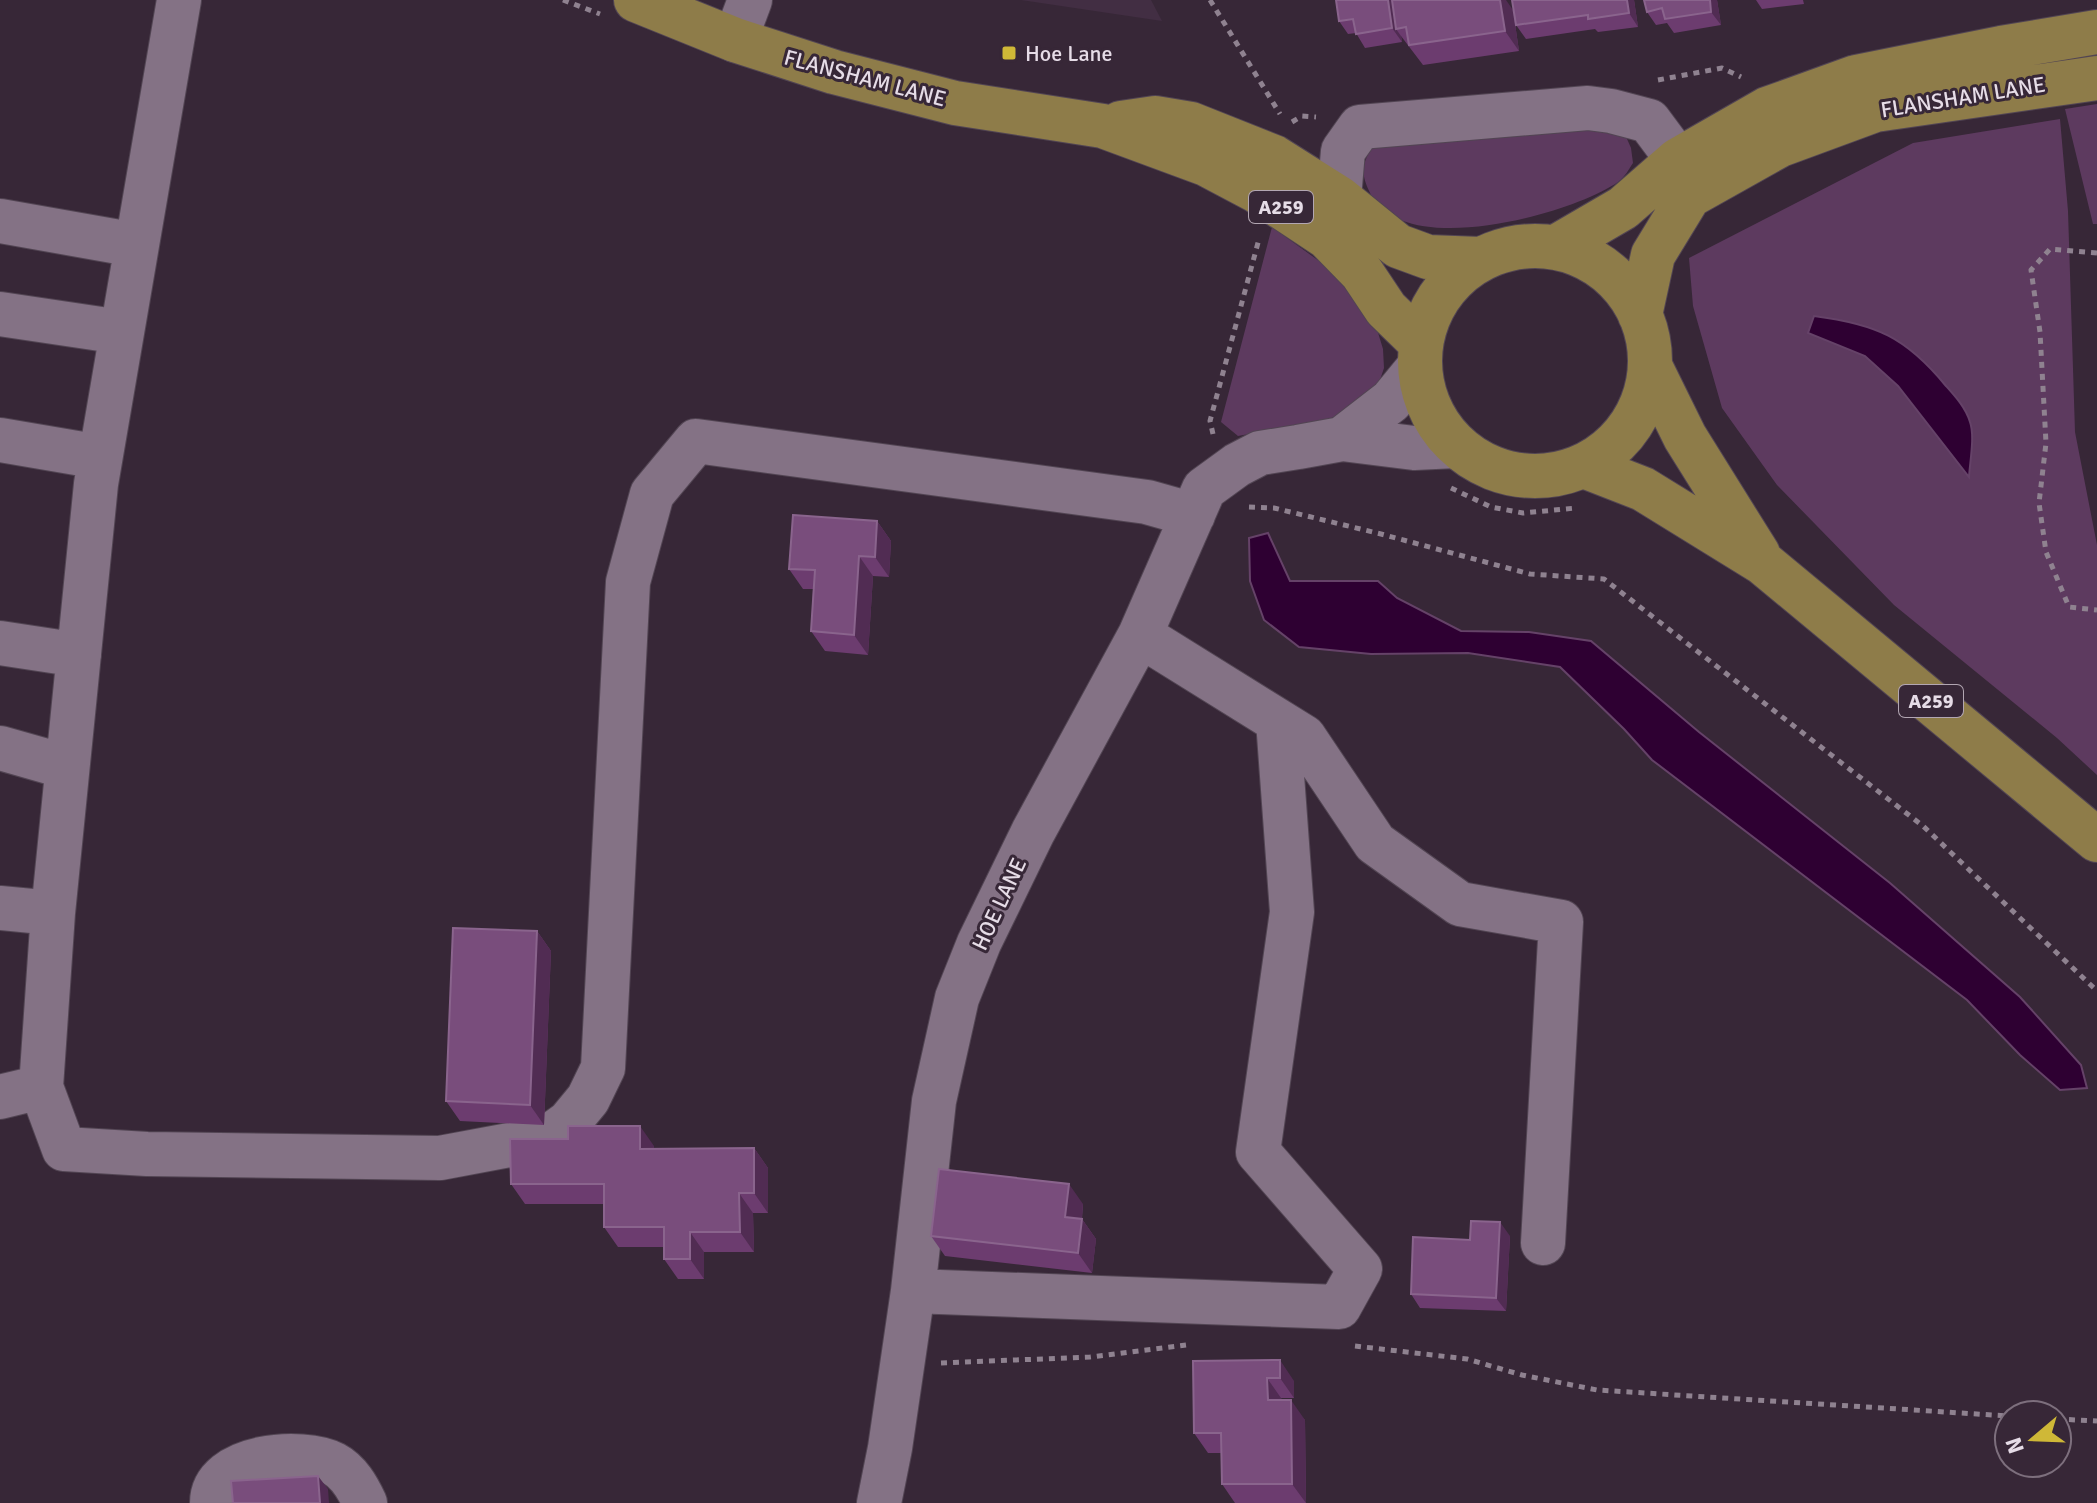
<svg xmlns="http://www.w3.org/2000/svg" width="2097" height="1503" font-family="Signika,sans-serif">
<rect width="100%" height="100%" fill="#372737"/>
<path fill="#422e43" d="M 1021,0 L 1151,0 L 1162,21 Z"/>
<path fill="#5d3a5f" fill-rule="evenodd" d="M 2097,104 L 2097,224 L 2093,224 L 2065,109 Z
M 2060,119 L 2068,211 L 2075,432 L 2097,545 L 2097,775 L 2057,738 L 1894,605 L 1777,485 L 1722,408 L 1693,306 L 1689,258 L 1913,143 ZM 1865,356 L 1971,423 L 1968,476 L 1898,386 Z
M 1575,127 L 1624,132 L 1631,148 L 1633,163 C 1629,169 1625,177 1618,182 C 1570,215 1402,261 1370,193 C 1359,171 1363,163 1374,143 Z
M 1272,227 L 1337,274 L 1376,326 L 1383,349 L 1384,368 L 1376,392 L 1355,412 L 1324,420 L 1238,436 L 1221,422 Z"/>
<path fill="#2e0032" stroke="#654268" stroke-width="2" d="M 1814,316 C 1876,324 1906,337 1946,386 C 1955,396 1966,408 1970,422 C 1975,436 1970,461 1969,477 L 1898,386 L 1865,356 L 1808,333 Z
M 1268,533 L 1290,581 L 1378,581 L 1397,598 L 1461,631 L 1529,632 L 1591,641 L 1699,732 L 1890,883 L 2020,997 L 2081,1065 L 2087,1088 L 2060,1090 L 2020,1055 L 1967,1000 L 1652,760 L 1624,729 L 1560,667 L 1468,653 L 1371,654 L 1299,647 L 1264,620 L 1250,581 L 1249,538 Z"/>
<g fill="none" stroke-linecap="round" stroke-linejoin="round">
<defs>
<path id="minor" d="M 179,0 L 96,484 L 53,913 L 41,1087 L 64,1149 L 147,1154 L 440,1158 L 547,1138 L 569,1122 L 588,1099 L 603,1068 L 628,582 L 652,494 L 696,441 L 1147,502 L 1193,515
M 735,40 L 750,0
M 1339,198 L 1343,151 L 1360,127 L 1588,108 L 1611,111 L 1649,121 L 1678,160
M 0,221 L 136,245
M 0,314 L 121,332
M 1342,439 L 1391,401 L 1419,367
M 0,440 L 100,457
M 1140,635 L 1304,737 L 1375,843 L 1460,904 L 1561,922 L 1543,1243
M 0,643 L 79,655
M 0,748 L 67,767
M 0,908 L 53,913
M 0,1097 L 41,1087
M 913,1291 L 1339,1307 L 1360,1269 L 1258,1152 L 1292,912 L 1278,721
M 212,1503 C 212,1454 303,1448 334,1464 C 349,1472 358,1488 365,1503
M 879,1503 L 890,1448 L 913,1291 L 934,1101 L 957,998 L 979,943 L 1033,832 L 1140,635 L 1204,489 L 1237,465 L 1260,453 L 1298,447 L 1342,439 L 1414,448 L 1456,446"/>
<path id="major" d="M 636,0 L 735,40 L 834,72 L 955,103 L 1103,126 L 1206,164 L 1257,191 L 1327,237 L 1362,273 L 1386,309 L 1420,342
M 1121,123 L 1155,118 L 1191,124 L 1274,157 L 1339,198 L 1398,246 L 1428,257 L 1480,259
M1420 361a115 115 0 1 1 230 0a115 115 0 1 1-230 0Z
M 1556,247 L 1623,208 L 1678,160 L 1767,109 L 1856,77 L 2001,48 L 2097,32
M 1640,315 L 1653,255 L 1689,196 L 1780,145 L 1875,110 L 2097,78
M 1650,366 L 1685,437 L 1758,554
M 1584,466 L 1643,489 L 1763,563 L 2097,840"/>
</defs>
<use href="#minor" stroke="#524553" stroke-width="46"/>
<use href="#major" stroke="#524553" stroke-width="46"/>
<path stroke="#8f8290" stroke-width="5" stroke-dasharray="6 6" stroke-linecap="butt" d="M 563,0 L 600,14
M 1210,0 L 1280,114
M 1658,80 L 1722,68 L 1741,77
M 1292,122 L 1302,116 L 1316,117
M 2097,253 L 2050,249 L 2031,270 L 2040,332 L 2046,443 L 2039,503 L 2046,552 L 2069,607 L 2097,610
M 1213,434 L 1210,421 L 1259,239
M 1451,488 L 1491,507 L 1523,513 L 1576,508
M 1249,507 L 1274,508 L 1381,534 L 1530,574 L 1604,579 L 1923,826 L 2097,991
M 1355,1346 L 1467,1359 L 1522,1375 L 1597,1390 L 2009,1416
M 941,1363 L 1090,1357 L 1186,1345
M 2057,1419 L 2097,1421"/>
<use href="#minor" stroke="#847285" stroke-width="44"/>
<use href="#major" stroke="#8e7c49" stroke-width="44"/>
</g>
<path fill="#6c3c6f" d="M 1336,0 L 1513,10 L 1519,51 L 1423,65 L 1401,36 L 1402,42 L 1365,48 L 1356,33 L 1348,34 L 1339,21 Z
M 1512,0 L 1634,0 L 1638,27 L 1598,32 L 1595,29 L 1526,39 L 1516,25 Z
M 1644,0 L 1717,0 L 1721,25 L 1674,33 L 1667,23 L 1656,25 L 1647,12 Z
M 1756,0 L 1803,0 L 1804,4 L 1762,9 Z
M 877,521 L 891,541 L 889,577 L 873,576 L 868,655 L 825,651 L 811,631 L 813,589 L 803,589 L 789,569 Z
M 537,931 L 551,951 L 544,1125 L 460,1121 L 446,1101 Z
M 654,1146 L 654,1149 L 754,1148 L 768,1168 L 768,1213 L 753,1213 L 754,1252 L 704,1252 L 704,1279 L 678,1279 L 664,1259 L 664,1247 L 618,1247 L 604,1227 L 604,1204 L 525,1204 L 511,1184 Z
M 1083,1204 L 1082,1219 L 1096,1239 L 1092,1273 L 945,1256 L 931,1236 Z
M 1510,1236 L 1506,1311 L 1420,1308 L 1411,1294 Z
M 1193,1361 L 1294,1381 L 1294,1398 L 1281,1398 L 1282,1400 L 1305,1420 L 1306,1503 L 1235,1503 L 1222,1484 L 1222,1453 L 1208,1453 L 1194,1433 Z"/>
<path fill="#512c53" d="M 1388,0 L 1396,0 L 1396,29 L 1401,36 L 1402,42 L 1392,28 Z
M 1500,0 L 1506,0 L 1513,10 L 1519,51 L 1505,31 Z
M 1627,0 L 1634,0 L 1638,27 L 1629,13 Z
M 1710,0 L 1717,0 L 1721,25 L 1711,12 Z
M 877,521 L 891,541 L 889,577 L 875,557 Z
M 859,556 L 873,576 L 868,655 L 854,635 Z
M 537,931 L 551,951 L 544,1125 L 530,1105 Z
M 640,1126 L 654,1146 L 654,1169 L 640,1149 Z
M 754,1148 L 768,1168 L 768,1213 L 754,1193 Z
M 1069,1184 L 1083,1204 L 1080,1237 L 1065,1217 Z
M 739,1193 L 753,1213 L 754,1252 L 740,1232 Z
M 1082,1219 L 1096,1239 L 1092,1273 L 1078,1253 Z
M 1500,1222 L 1510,1236 L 1506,1311 L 1496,1298 Z
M 690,1232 L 704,1252 L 704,1279 L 690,1259 Z
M 1280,1360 L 1294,1381 L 1294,1398 L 1280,1378 Z
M 1267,1378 L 1281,1398 L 1282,1420 L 1268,1400 Z
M 1291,1400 L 1305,1420 L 1306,1503 L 1292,1484 Z
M 318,1476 L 328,1489 L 329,1503 L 320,1503 Z"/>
<path fill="#794d7c" stroke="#8a648d" stroke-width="2" d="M 1336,0 L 1388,0 L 1392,28 L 1356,34 L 1353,19 L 1339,21 Z
M 1392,0 L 1500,0 L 1505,31 L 1409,45 L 1406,27 L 1396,29 Z
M 1512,0 L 1627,0 L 1629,13 L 1588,19 L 1588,15 L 1516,25 Z
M 1644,0 L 1710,0 L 1711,12 L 1665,19 L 1662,8 L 1647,12 Z
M 793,515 L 877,521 L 875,557 L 859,556 L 854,635 L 811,631 L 815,570 L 789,569 Z
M 453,928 L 537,931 L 530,1105 L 446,1101 Z
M 568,1126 L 640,1126 L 640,1149 L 754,1148 L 754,1193 L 739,1193 L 740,1232 L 690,1232 L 690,1259 L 664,1259 L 664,1227 L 604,1227 L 604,1184 L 511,1184 L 510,1139 L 568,1139 Z
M 939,1169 L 1069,1184 L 1065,1217 L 1082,1219 L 1078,1253 L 931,1236 Z
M 1471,1221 L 1500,1222 L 1496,1298 L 1411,1294 L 1413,1237 L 1470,1240 Z
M 1280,1360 L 1280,1378 L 1267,1378 L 1268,1400 L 1291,1400 L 1292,1484 L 1222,1484 L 1221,1433 L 1194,1433 L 1193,1361 Z
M 318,1476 L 320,1503 L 233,1503 L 231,1481 Z"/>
<rect fill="#cfb837" stroke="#372737" stroke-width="3" x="1001" y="45" width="16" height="16" rx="4"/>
<g text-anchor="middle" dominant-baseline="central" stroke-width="6" stroke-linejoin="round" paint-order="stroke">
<g fill="#372737" stroke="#b2a6b2" stroke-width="2">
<rect x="1249" y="191" width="64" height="32" rx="6"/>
<rect x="1899" y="685" width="64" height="32" rx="6"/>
</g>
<g font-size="20" font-weight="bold" fill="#e6dce7">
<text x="1281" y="207">A259</text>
<text x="1931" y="701">A259</text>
</g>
<g font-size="22" fill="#e6dce7" stroke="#372737" text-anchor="start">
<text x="1025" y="53">Hoe Lane</text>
</g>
<g font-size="22" fill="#e6dce7" stroke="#372737">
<text transform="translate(865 78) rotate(15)">FLANSHAM LANE</text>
<text transform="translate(1963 97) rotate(-9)">FLANSHAM LANE</text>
<text transform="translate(999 904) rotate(-65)">HOE LANE</text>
</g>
</g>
<g transform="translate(2033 1439) rotate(251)"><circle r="38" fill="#372737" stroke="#7d6f7d" stroke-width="2"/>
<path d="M0-6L14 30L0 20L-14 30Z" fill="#cfb837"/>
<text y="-12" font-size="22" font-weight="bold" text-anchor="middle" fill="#e6dce7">N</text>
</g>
</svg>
